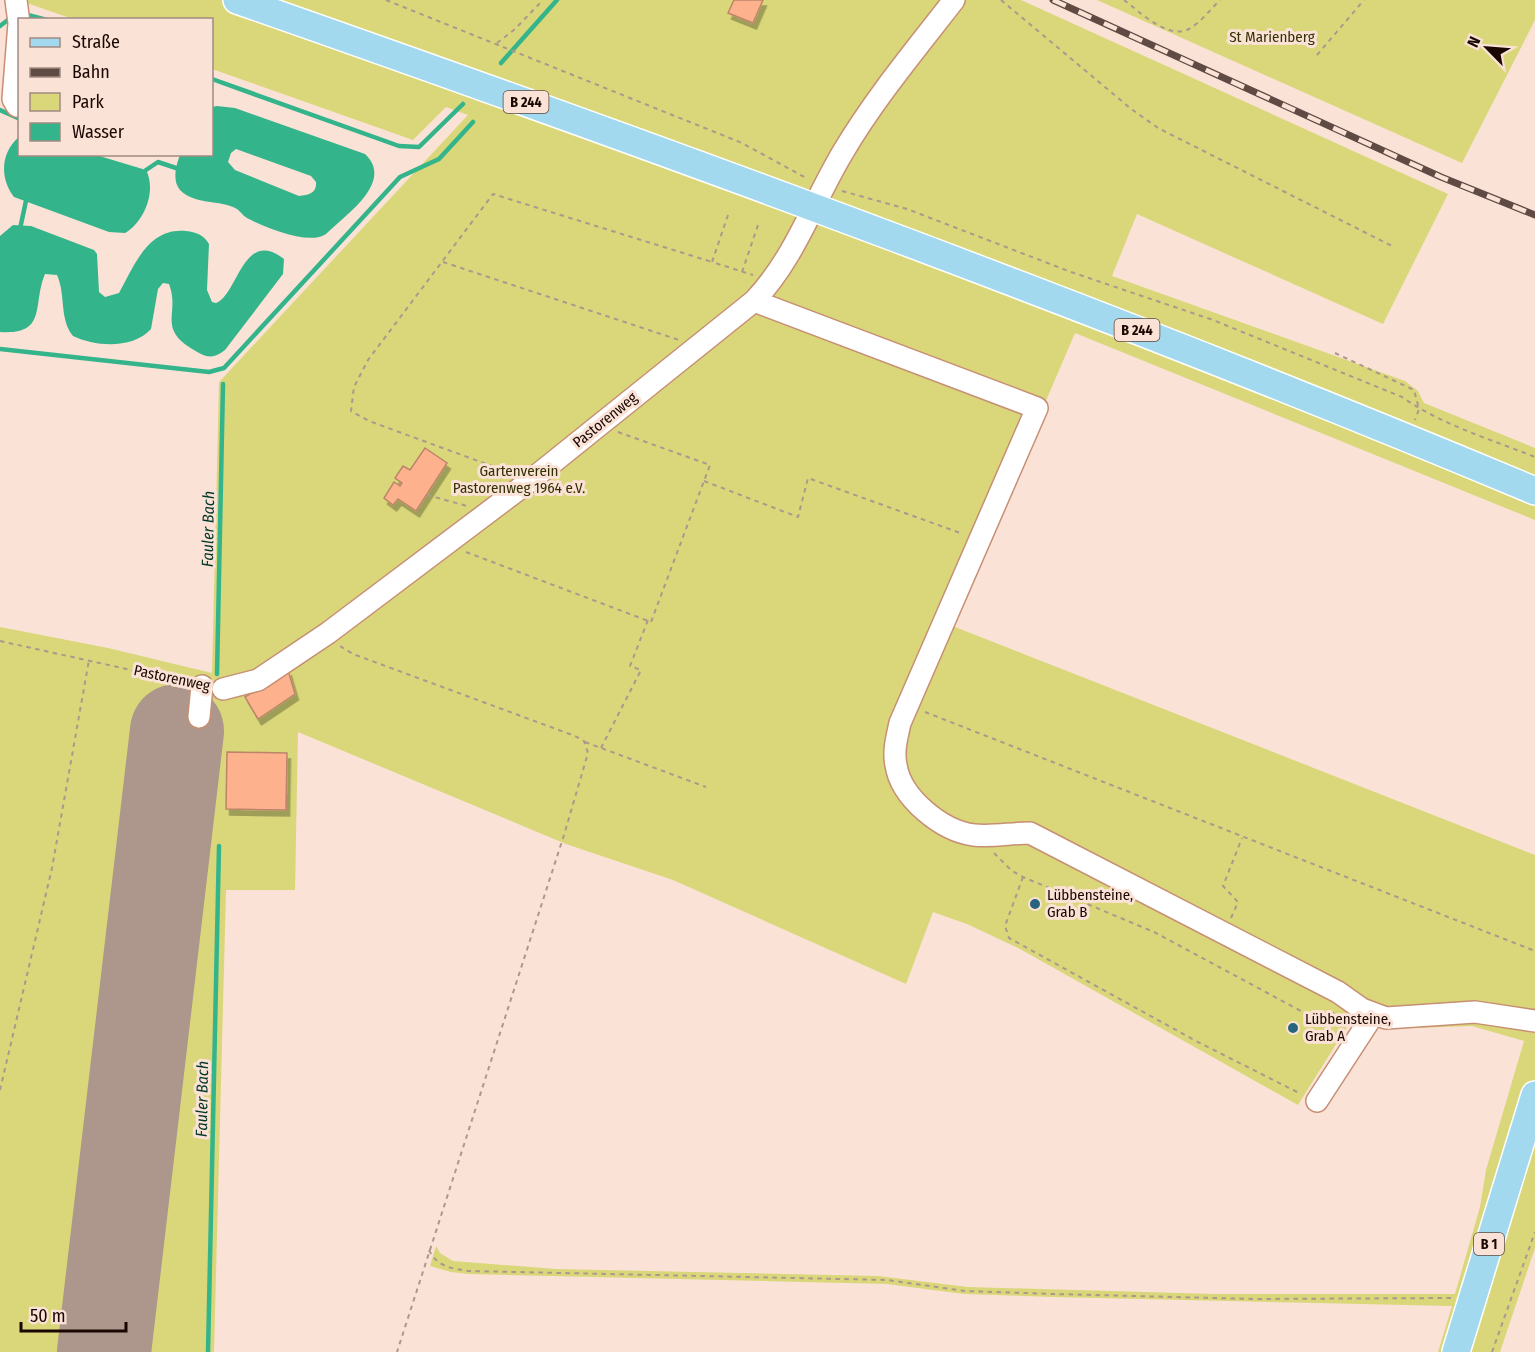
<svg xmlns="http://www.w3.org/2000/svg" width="1535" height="1352" font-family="'Fira Sans Condensed',sans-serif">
<defs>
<filter id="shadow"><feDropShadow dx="3.5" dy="6" stdDeviation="0" flood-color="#0004"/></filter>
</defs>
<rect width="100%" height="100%" fill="#fbe2d6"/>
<path fill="#d9d779" d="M 18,0 L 1021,0 L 1448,194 L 1383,324 L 1137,214 L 1112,276 L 1405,381 L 1418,391 L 1424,403 L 1535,448 L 1535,520 L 1075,333 L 950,625 L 1535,855 L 1535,1248 L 1500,1352 L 1438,1352 L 1452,1306 L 1053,1297 L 964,1294 L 887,1284 L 469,1274 L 451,1272 L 430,1266 L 436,1246 L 440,1253 L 453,1261 L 556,1269 L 878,1276 L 968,1287 L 1214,1294 L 1455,1294 L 1480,1207 L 1486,1170 L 1524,1041 L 1472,1026 L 1386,1029 L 1355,1014 L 1298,1105 L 1020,949 L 967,924 L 933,912 L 906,984 L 673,880 L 566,844 L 298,732 L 295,890 L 226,890 L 214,1352 L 0,1352 L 0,627 L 108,648 L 212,673 L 219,382 L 468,115 L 446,107 L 413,140 L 212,69 L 212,20 L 73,19 Z
M 1097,0 L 1535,0 L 1535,20 L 1462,163 Z"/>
<path fill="#34b48b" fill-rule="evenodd" d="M 217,106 L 235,108 L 365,154 C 395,182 345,215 326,234 C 309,246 264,227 247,218 C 241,214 239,209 233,207 C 215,200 194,204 180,190 C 172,181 176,165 180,155 L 212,154 L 212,107 ZM 236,149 L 311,176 L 316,182 C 317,193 309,195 299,196 L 235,170 L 228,162 L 231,153 Z
M 19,137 L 20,154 L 96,155 L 146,170 C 157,191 144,222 125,233 L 109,232 L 14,197 C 0,179 0,153 19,137 Z
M 13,225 L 31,226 L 94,250 L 97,254 L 99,292 L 105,297 L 119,293 C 134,266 148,227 186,231 C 196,232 204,235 209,244 L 207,290 L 212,302 L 216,303 C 238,295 243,227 284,259 L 283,274 L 225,350 C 216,357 210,359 199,353 C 154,329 181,315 169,284 L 163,283 L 158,289 L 151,329 C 133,349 96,347 73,336 C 59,319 66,295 57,275 L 45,274 C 32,305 48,335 0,332 L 0,236 Z"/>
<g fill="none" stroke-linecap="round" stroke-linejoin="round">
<path stroke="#34b48b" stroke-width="4.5" d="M 24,14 L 47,20
M 0,26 L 13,16
M 501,63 L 557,0
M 212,79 L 399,146 L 419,147 L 463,104
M 0,110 L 20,119
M 158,162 L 176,168
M 146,170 L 158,162
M 20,229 L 27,196
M 0,349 L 209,372 L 224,368 L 400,177 L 439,159 L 473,122
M 217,674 L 223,384
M 208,1352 L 219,846"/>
<path stroke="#ad968c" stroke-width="94" d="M 104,1352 L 177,731"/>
</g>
<path fill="#fdb28d" stroke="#bc856a" stroke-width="1.5" filter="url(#shadow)" d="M 734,0 L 763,0 L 753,23 L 728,13 Z
M 425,448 L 447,463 L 416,511 L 398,499 L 393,505 L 384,498 L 394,482 L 400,486 L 402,483 L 395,478 L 403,466 L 410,470 Z
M 288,670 L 295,694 L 258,719 L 245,697 Z
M 227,752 L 287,753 L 286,810 L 226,809 Z"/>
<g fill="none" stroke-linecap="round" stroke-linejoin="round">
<defs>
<path id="minor" d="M 16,0 L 19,23 L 13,99 L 17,106
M 754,301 L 1037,408 L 900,723 C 897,737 893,751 896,765 C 901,798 942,831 974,835 C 993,837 1011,833 1030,833 L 1338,992 L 1362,1009 L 1386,1018 L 1475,1012 L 1535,1021
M 223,689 L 258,680 L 328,633 L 531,480 L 754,301 C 795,258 813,202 843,152 C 875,98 916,49 954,0
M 199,717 L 202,686
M 1317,1101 L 1373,1015"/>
<path id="major" d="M 237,0 C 674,153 1108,312 1535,491
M 1456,1352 L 1535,1095"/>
</defs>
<use href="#minor" stroke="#c78f74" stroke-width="24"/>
<use href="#major" stroke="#fff" stroke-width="30"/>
<path stroke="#ae978d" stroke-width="2" stroke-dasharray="4.5 4.5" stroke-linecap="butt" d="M 386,0 L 742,143 L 808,179
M 1001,0 L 1130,108 L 1158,128 L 1394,247
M 1124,0 C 1140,12 1168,40 1189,29 C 1200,23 1211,9 1220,0
M 497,43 L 515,29 L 543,0
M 1317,55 L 1364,0
M 842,191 L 907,209 L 1071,272 L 1213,320 L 1402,397 C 1442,425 1490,439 1535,457
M 728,215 L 712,262 L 753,275
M 443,262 L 679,340
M 742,272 L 758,225
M 1335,353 L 1414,390 L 1419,409 L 1415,420
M 511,473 L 369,421 L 351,411 L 354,387 L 368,360 L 493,194 L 712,262
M 704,481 L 798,517 L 808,478 L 963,534
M 427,495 L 467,506
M 466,552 L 651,622 L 710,465 L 618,432
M 0,641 L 185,682
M 340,646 L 353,654 L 575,736 L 584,741 L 588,753 L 564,835 L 397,1352
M 925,712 L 1535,951
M 585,742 L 706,787
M 601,748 L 641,670 L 630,666 L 648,620
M 994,853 L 1012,871 L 1023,877 L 1154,932 L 1301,1011 L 1321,1018 L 1336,1012
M 1023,877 L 1005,926 L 1009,938 L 1196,1041 L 1301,1094
M 1231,918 L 1238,902 L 1223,886 L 1242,838
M 0,1090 L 52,868 L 89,660
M 429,1250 C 437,1267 453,1269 469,1271 L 887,1280 L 965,1291 L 1054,1294 L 1255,1299 L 1452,1298
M 1492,1352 L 1535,1232"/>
<use href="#minor" stroke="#fff" stroke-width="21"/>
<use href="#major" stroke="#a3d9ef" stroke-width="27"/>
<defs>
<path id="rail" d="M 1053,0 L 1441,177 L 1535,215"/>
</defs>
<use href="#rail" stroke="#5f4b43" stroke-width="7"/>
<use href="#rail" stroke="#fbe2d6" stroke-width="4.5" stroke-dasharray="14" stroke-linecap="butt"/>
</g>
<g fill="#28647b" stroke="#fbe2d6" stroke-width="2">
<circle cx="1035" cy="904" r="6"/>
<circle cx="1293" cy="1028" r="6"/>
</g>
<g text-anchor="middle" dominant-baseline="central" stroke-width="6" stroke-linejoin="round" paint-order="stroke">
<g fill="#fbe2d6" stroke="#5e4941" stroke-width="1.5">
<rect x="503.5" y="91" width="45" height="22" rx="4.5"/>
<rect x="1114.5" y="319" width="45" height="22" rx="4.5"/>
<rect x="1474" y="1233" width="30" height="22" rx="4.5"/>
</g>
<g font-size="14" font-weight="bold" fill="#1a0701">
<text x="526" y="102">B 244</text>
<text x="1137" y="330">B 244</text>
<text x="1489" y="1244">B 1</text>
</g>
<g font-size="15" fill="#333103" stroke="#fbe2d6">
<text x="1272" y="37">St Marienberg</text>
<text x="519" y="471">Gartenverein<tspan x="519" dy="17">Pastorenweg 1964 e.V.</tspan></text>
</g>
<g font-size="15" fill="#1a0701" stroke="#fbe2d6">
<text transform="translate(605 420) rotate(-39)">Pastorenweg</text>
<text transform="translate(172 678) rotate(12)">Pastorenweg</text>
</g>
<g font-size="15" fill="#1a0701" stroke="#fbe2d6" text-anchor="start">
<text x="1047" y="895">Lübbensteine,<tspan x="1047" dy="17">Grab B</tspan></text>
<text x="1305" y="1019">Lübbensteine,<tspan x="1305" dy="17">Grab A</tspan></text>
</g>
<g font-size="16" font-style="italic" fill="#003727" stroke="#fbe2d6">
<text transform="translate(208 529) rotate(-89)">Fauler Bach</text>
<text transform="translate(202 1099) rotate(-89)">Fauler Bach</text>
</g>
</g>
<rect x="18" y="18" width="195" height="138" fill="#fbe2d6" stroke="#a18a81" stroke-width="1.5"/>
<rect x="30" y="38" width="30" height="9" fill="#a3d9ef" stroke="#a18a81" stroke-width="1.5"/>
<text x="72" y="48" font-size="18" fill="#1a0701">Straße</text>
<rect x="30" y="68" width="30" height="9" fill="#5f4b43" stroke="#a18a81" stroke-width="1.5"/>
<text x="72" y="78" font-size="18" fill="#1a0701">Bahn</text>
<rect x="30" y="93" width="30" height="18" fill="#d9d779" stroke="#a18a81" stroke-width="1.5"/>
<text x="72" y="108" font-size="18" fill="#1a0701">Park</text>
<rect x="30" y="123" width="30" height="18" fill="#34b48b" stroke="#a18a81" stroke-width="1.5"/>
<text x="72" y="138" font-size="18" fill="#1a0701">Wasser</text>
<g transform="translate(1487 48) rotate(295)" stroke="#fbe2d6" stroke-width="4.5" paint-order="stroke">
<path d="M0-4.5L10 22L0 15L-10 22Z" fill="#1a0701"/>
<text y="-9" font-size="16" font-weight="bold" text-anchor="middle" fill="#1a0701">N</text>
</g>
<path d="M21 1322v9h105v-9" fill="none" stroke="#1a0701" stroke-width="3"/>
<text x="30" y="1322" font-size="18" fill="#1a0701" stroke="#fbe2d6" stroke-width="4.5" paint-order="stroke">50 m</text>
</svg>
